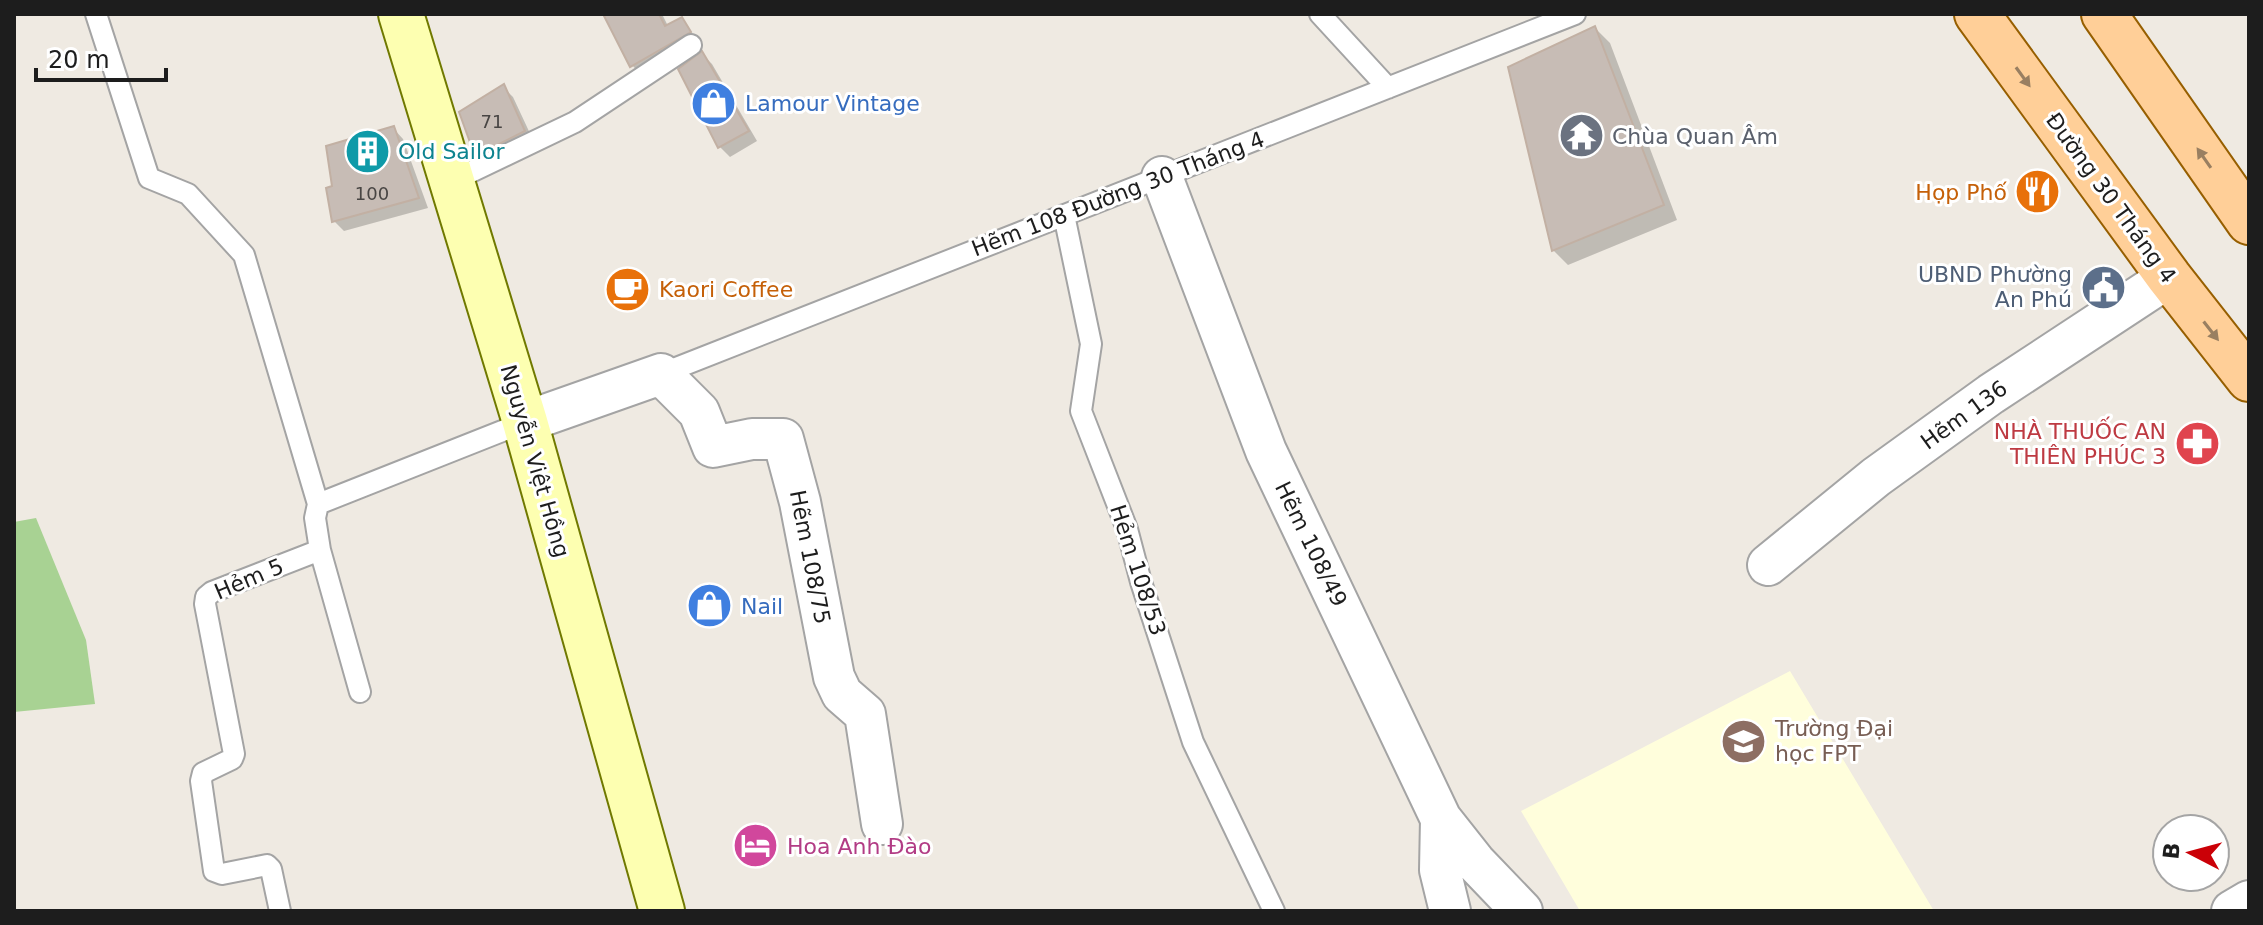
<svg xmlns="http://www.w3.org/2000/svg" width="2263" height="925" font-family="'DejaVu Sans',sans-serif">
<rect width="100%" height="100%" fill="#efeae2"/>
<path fill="#fffedc" d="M 1790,671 L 1934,911 L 1580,911 L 1521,811 Z"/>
<path fill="#a8d293" d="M 36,518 L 86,640 L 95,704 L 14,712 L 14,522 Z"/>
<path fill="#0003" d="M 605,14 L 662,14 L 668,26 L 681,19 L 700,43 L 642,76 L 632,65 Z
M 1595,28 L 1610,43 L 1677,220 L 1568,265 L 1553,250 Z
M 702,54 L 712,64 L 757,141 L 730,157 L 720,147 Z
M 503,87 L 513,97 L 534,142 L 487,165 L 476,155 Z
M 393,128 L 403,139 L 428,208 L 344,231 L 334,221 Z"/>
<path fill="#c7bcb5" stroke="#c2b0a3" stroke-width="2" d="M 603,14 L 659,14 L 665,26 L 682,17 L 691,32 L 630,67 Z
M 1595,26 L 1664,205 L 1552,251 L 1508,67 Z
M 702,51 L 749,131 L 718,148 L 678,69 Z
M 504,84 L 525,131 L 475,156 L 459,112 Z
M 394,126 L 419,198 L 332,222 L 326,188 L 332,186 L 326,146 Z"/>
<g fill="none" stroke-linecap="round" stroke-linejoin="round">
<defs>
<path id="lane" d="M 96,14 L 149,178 L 188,194 L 244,255 L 318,504
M 1320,14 L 1388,88
M 452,181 L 575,122 L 691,45
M 1064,215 L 1091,344 L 1081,411 L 1127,529 L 1141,582 L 1193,742 L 1274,911
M 661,374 L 1575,14
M 318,504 L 525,422
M 320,550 L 360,692
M 280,911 L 271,869 L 267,865 L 222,874 L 214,871 L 201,781 L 203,773 L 232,759 L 234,754 L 205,604 L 206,597 L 212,592 L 320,550 L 315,518 L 318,504"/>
<path id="street" d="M 1162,177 L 1266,451 L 1441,819 L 1440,870 L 1450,911
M 525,422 L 661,374 L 699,412 L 713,447 L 752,439 L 783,439 L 800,502 L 834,677 L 842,694 L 865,714 L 882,824
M 1768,565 L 1876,477 L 1991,394 L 2169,277
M 1441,819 L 1475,862 L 1522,911
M 2232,911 L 2249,901"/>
<path id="secondary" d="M 401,14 L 525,422 L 662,911"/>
<path id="primary" d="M 1977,14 L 2169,277 L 2249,379
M 2104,14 L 2249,222"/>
</defs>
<use href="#lane" stroke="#a4a4a4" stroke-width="24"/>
<use href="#street" stroke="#a4a4a4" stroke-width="44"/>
<use href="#secondary" stroke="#707900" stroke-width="48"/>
<use href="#primary" stroke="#975f00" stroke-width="48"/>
<use href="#lane" stroke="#fff" stroke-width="20"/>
<use href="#street" stroke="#fff" stroke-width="40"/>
<use href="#secondary" stroke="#fdffb1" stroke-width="44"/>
<use href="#primary" stroke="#ffcf98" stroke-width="44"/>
</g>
<defs><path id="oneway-solid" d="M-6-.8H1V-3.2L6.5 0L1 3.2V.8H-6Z" transform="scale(2)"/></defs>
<g fill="#997f61">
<use href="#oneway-solid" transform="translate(2023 77) rotate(54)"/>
<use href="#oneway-solid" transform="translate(2204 158) rotate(-125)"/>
<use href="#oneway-solid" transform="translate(2211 331) rotate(52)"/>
</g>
<defs>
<symbol id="shop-disc" viewBox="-11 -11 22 22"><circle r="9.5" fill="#3f7fe0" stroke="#fff"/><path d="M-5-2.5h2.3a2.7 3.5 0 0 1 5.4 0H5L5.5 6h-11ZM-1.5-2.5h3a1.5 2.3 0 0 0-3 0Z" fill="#fff"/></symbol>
<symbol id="temple-disc" viewBox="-11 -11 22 22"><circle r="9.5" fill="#6b7280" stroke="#fff"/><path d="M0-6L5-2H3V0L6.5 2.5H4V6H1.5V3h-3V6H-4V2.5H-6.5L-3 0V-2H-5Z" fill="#fff"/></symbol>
<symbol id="building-disc" viewBox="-11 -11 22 22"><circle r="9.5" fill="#0f9aa8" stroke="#fff"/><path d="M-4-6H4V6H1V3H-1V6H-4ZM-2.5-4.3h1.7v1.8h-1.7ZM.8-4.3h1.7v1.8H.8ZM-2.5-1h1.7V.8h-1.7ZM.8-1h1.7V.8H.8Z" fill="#fff"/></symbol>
<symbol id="restaurant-disc" viewBox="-11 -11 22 22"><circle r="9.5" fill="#e8710a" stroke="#fff"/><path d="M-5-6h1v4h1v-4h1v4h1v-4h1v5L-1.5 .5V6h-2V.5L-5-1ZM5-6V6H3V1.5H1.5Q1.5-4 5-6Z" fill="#fff"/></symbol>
<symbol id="civic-disc" viewBox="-11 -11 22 22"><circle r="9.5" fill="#5c6f8a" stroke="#fff"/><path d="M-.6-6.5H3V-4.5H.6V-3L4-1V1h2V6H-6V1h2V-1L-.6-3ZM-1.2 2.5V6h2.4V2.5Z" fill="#fff"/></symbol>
<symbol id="cafe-disc" viewBox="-11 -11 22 22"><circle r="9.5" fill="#e8710a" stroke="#fff"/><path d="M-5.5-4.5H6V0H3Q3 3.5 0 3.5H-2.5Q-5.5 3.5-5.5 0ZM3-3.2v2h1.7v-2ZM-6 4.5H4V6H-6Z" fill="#fff"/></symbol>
<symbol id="pharmacy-disc" viewBox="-11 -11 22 22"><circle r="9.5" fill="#e0444e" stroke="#fff"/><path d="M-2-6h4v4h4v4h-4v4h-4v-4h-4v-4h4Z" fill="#fff"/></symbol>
<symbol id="university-disc" viewBox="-11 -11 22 22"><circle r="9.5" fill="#8d6e63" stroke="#fff"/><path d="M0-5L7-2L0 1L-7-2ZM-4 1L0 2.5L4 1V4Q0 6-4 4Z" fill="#fff"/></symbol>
<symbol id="hotel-disc" viewBox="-11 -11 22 22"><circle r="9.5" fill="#d1479c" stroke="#fff"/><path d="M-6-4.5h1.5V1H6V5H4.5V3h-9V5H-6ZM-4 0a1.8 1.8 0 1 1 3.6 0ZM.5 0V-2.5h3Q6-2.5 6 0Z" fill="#fff"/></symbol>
</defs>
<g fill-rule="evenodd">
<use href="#shop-disc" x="688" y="78" width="51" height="51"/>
<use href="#temple-disc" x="1556" y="110" width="51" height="51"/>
<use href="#building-disc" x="342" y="126" width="51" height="51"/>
<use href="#restaurant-disc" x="2012" y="166" width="51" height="51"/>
<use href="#civic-disc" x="2078" y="262" width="51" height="51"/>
<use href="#cafe-disc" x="602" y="264" width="51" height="51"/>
<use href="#pharmacy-disc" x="2172" y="418" width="51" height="51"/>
<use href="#shop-disc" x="684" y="580" width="51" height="51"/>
<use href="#university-disc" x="1718" y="716" width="51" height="51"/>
<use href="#hotel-disc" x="730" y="820" width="51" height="51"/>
</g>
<g text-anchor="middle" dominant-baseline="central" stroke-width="6" stroke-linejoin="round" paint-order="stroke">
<g font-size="18" fill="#484543">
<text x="492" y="121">71</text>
<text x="372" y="193">100</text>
</g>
<g font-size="22" fill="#366cbe" stroke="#fff" text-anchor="start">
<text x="745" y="103">Lamour Vintage</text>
<text x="741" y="606">Nail</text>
</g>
<g font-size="22" fill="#5b616d" stroke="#fff" text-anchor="start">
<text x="1612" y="136">Chùa Quan Âm</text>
</g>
<g font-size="22" fill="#0d838f" stroke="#fff" text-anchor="start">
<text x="398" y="151">Old Sailor</text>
</g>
<g font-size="22" fill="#c56008" stroke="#fff" text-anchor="end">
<text x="2007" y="192">Họp Phố</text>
<text x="659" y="289" text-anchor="start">Kaori Coffee</text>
</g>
<g font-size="22" fill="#1d1d1d" stroke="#fff">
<text transform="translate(1118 194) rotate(-21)">Hẽm 108 Đường 30 Tháng 4</text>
<text transform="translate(2111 198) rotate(54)">Đường 30 Tháng 4</text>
<text transform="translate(1964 415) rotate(-36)">Hẽm 136</text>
<text transform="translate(535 461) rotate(74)">Nguyễn Việt Hồng</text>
<text transform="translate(1311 544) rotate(64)">Hẽm 108/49</text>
<text transform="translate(810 557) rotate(79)">Hẽm 108/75</text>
<text transform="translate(1138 570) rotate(72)">Hẻm 108/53</text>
<text transform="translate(249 579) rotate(-23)">Hẻm 5</text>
</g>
<g font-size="22" fill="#4e5e75" stroke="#fff" text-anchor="end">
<text x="2072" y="274">UBND Phường<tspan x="2072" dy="25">An Phú</tspan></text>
</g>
<g font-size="22" fill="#be3a42" stroke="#fff" text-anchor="end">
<text x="2166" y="431">NHÀ THUỐC AN<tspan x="2166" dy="25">THIÊN PHÚC 3</tspan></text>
</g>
<g font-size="22" fill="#785e54" stroke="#fff" text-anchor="start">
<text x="1775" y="728">Trường Đại<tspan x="1775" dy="25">học FPT</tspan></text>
</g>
<g font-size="22" fill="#b23c85" stroke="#fff" text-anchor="start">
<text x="787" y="846">Hoa Anh Đào</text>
</g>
</g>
<rect width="2263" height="925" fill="none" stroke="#1d1d1d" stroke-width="32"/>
<g transform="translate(2191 853) rotate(276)"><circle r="38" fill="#ffffff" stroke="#a5a5a5" stroke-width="2"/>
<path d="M0-6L14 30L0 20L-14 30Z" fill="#cb0007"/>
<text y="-12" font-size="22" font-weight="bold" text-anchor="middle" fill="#1d1d1d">B</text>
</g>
<path d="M36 68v12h130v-12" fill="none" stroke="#1d1d1d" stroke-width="4"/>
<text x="48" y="68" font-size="24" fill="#1d1d1d" stroke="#ffffff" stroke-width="6" paint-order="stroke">20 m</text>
</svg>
